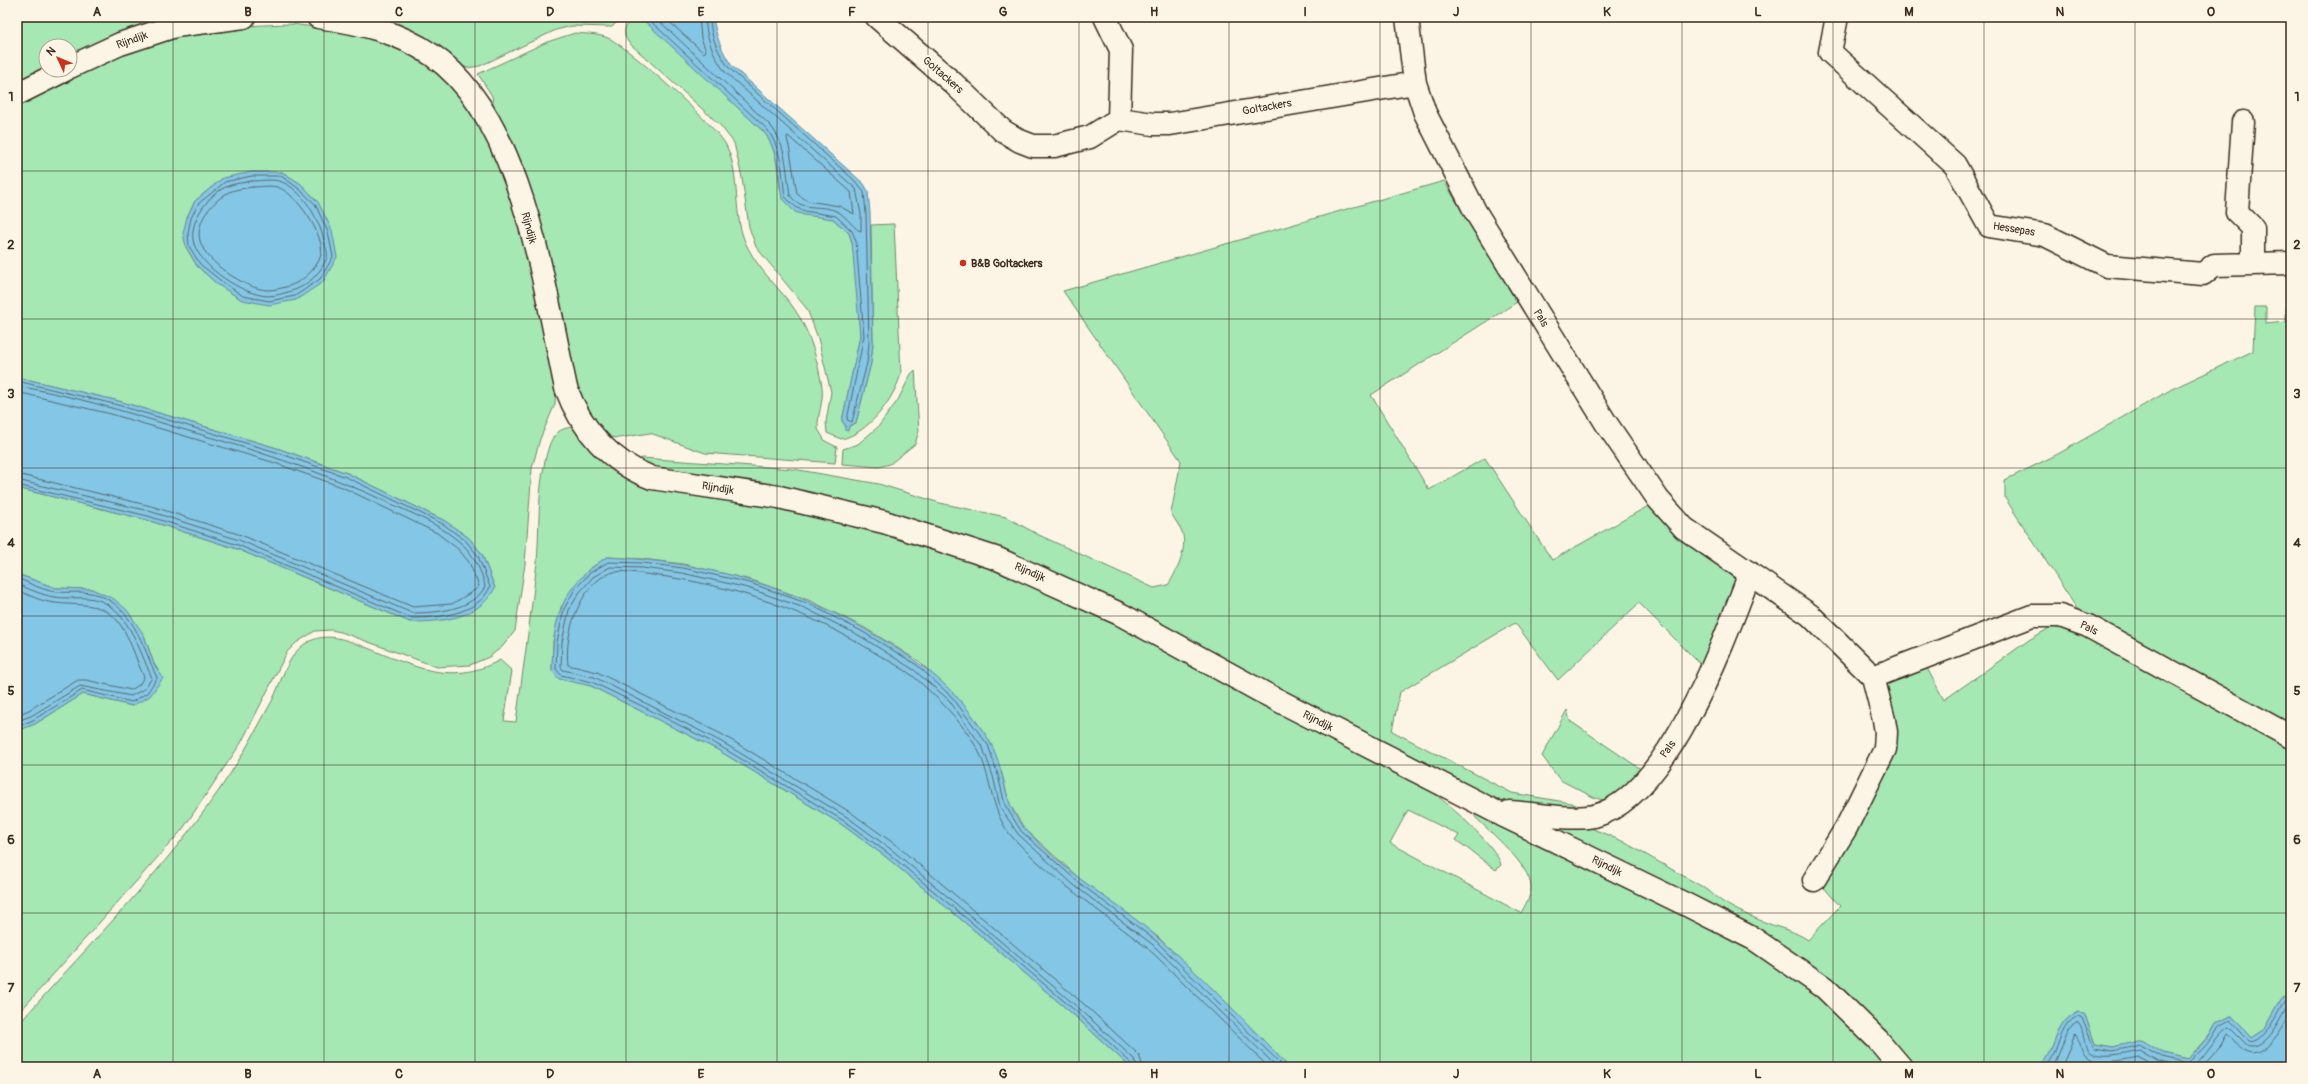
<svg xmlns="http://www.w3.org/2000/svg" width="2308" height="1084" font-family="Pangolin,sans-serif">
<rect width="100%" height="100%" fill="#fcf5e5"/>
<filter id="ink" filterUnits="userSpaceOnUse"><feTurbulence type="fractalNoise" baseFrequency=".025" numOctaves="2"/><feDisplacementMap in="SourceGraphic" scale="8" xChannelSelector="R" yChannelSelector="G"/><feConvolveMatrix kernelMatrix="1 2 1 2 8 2 1 2 1" color-interpolation-filters="sRGB"/></filter>
<g filter="url(#ink)">
<path fill="#a5e8b3" stroke="#708968" fill-rule="evenodd" d="M 17,17 L 189,17 L 70,61 L 70,46 L 46,46 L 46,70 L 17,88 Z
M 357,17 L 622,17 L 612,27 L 572,26 L 556,30 L 480,66 L 467,68 Z
M 631,17 L 640,17 L 649,24 L 764,132 C 777,149 777,167 780,188 L 825,217 L 833,219 L 849,233 L 855,252 L 860,336 L 842,421 L 848,430 L 849,426 L 856,423 L 871,363 L 873,343 L 871,225 L 894,224 L 901,373 C 895,398 868,434 841,439 L 827,433 L 826,422 L 831,392 L 818,338 L 807,309 L 756,247 L 749,227 L 742,178 L 734,143 L 720,125 L 628,42 C 622,32 625,26 631,17 Z
M 293,24 L 359,34 L 393,45 L 420,59 L 462,96 L 497,154 L 530,256 L 556,387 L 555,404 L 540,439 L 532,468 L 525,564 L 515,631 L 502,647 L 489,657 L 470,665 L 437,667 L 341,632 L 331,630 L 315,631 L 296,643 L 287,652 L 241,743 L 182,830 L 17,1015 L 17,731 L 35,724 L 83,694 L 132,706 L 163,678 L 154,664 L 144,635 L 92,589 L 56,588 L 17,574 L 17,488 L 147,520 L 237,549 L 410,622 L 495,588 L 482,554 L 469,538 L 445,521 L 347,473 L 277,448 L 115,400 L 17,377 L 17,104 C 50,87 83,67 118,54 C 175,32 233,25 293,24 ZM 282,172 L 301,184 L 318,202 L 242,300 L 217,284 L 197,266 L 186,247 L 187,217 L 195,201 L 223,178 Z
M 575,33 C 586,34 598,34 608,38 C 625,44 719,129 726,145 C 742,177 731,217 748,248 C 760,272 781,289 795,310 C 810,331 818,362 822,387 C 824,402 817,415 818,429 L 825,441 L 837,447 L 835,463 L 705,453 L 650,433 L 619,438 L 609,437 L 601,433 L 586,417 L 495,119 L 492,96 L 478,74 L 547,42 Z
M 1444,181 L 1517,302 L 1371,395 L 1429,490 L 1485,458 L 1552,560 L 1650,505 L 1735,577 L 1736,582 L 1703,667 L 1639,603 L 1558,680 L 1515,623 L 1400,692 L 1392,731 L 1512,793 L 1571,803 L 1581,807 L 1495,804 L 1000,552 L 664,473 L 639,460 L 642,458 L 793,469 L 879,484 L 940,503 L 1006,517 L 1039,535 L 1154,588 L 1168,585 C 1177,571 1186,553 1183,535 C 1182,529 1174,519 1171,513 L 1181,461 L 1063,291 Z
M 2291,304 L 2291,728 L 2081,615 L 2005,498 L 2005,480 L 2058,454 L 2172,389 L 2253,351 L 2255,307 L 2266,307 L 2266,324 L 2286,322 L 2286,308 Z
M 915,370 L 919,431 L 915,444 L 890,464 L 879,467 L 842,464 L 843,449 L 858,444 L 878,427 L 898,400 L 911,374 Z
M 573,427 L 617,471 L 633,482 L 778,506 L 915,539 L 1058,592 L 1424,785 C 1442,799 1497,845 1501,865 L 1496,870 L 1456,840 L 1459,835 L 1408,810 L 1390,843 L 1521,913 C 1525,905 1531,896 1531,887 C 1530,865 1490,832 1475,817 L 1475,812 L 1706,924 L 1755,952 L 1815,992 L 1862,1037 L 1888,1067 L 1289,1067 L 1158,937 L 1080,879 L 1024,828 L 1009,803 L 1002,774 L 991,744 L 972,715 L 920,662 L 865,628 L 811,601 L 751,580 L 683,564 L 642,559 L 607,557 L 588,570 L 561,607 L 553,641 L 552,671 L 591,686 L 716,749 L 841,824 L 886,857 L 993,946 L 1075,1016 L 1130,1067 L 17,1067 L 17,1026 C 94,938 181,855 242,755 C 252,738 262,719 272,701 C 282,681 288,651 310,641 C 327,633 344,639 360,645 C 409,664 449,688 500,660 L 512,671 L 504,721 L 516,722 C 523,669 531,615 537,562 C 540,524 537,483 549,446 C 553,434 560,428 573,427 Z
M 2051,627 L 2068,629 L 2082,633 L 2291,751 L 2291,990 L 2283,996 L 2264,1030 L 2252,1038 L 2232,1015 L 2216,1023 L 2209,1035 L 2188,1059 L 2163,1053 L 2142,1041 L 2113,1047 L 2095,1044 L 2085,1015 L 2079,1011 C 2053,1023 2058,1047 2041,1067 L 1908,1067 L 1863,1013 L 1522,817 L 1579,823 L 1622,841 L 1708,890 C 1724,906 1747,915 1767,923 C 1782,929 1795,931 1808,940 L 1840,906 L 1820,883 L 1888,763 L 1880,684 L 1904,678 L 1927,668 L 1944,700 L 2029,640 Z
M 1567,710 L 1570,721 L 1645,772 L 1607,801 L 1595,798 L 1560,780 L 1542,756 Z"/>
<path fill="#84c6e5" stroke="#678895" d="M 640,17 L 713,17 C 716,36 721,50 732,66 L 864,184 L 868,191 L 870,213 L 873,343 L 871,363 L 856,423 L 849,426 L 848,431 L 845,430 L 846,426 L 842,421 L 860,336 L 852,242 L 849,233 L 833,219 L 804,215 L 795,212 L 782,199 C 778,175 779,152 764,132 Z
M 251,172 L 282,172 L 301,184 L 318,202 L 332,230 L 337,257 L 323,282 L 296,300 L 269,305 L 242,300 L 217,284 L 197,266 L 186,247 L 183,233 L 187,217 L 195,201 L 223,178 Z
M 17,377 L 115,400 L 277,448 L 347,473 L 445,521 L 469,538 L 482,554 L 495,588 C 479,619 441,622 410,622 L 237,549 L 147,520 L 17,488 Z
M 607,557 C 705,561 799,588 883,640 C 918,661 950,684 974,718 C 979,726 987,735 991,744 C 1006,772 1003,807 1026,830 C 1044,848 1063,866 1083,881 C 1108,900 1135,917 1158,938 C 1204,978 1247,1023 1289,1067 L 1130,1067 L 1075,1016 L 993,946 L 886,857 L 841,824 L 716,749 L 591,686 L 559,679 L 552,671 C 553,619 560,587 607,557 Z
M 17,574 L 56,588 L 92,589 L 114,599 L 127,610 L 144,635 L 154,664 L 163,678 L 150,696 L 132,706 L 83,694 L 35,724 L 17,731 Z
M 2291,990 L 2291,1067 L 2041,1067 C 2058,1047 2053,1023 2079,1011 L 2085,1015 L 2095,1044 L 2113,1047 L 2142,1040 L 2163,1053 L 2188,1059 L 2209,1036 L 2216,1023 L 2232,1015 L 2252,1038 L 2264,1030 L 2283,996 Z"/>
<g fill="none" stroke-linecap="round" stroke-linejoin="round">
<path stroke="#58686e" stroke-width="1" d="M 646,17 L 767,129 C 782,150 782,172 785,197 L 797,208 L 805,211 L 836,216 L 852,231 L 856,241 L 864,336 L 847,420 L 852,422 L 867,363 L 869,343 L 866,213 L 864,192 L 853,179 L 729,68 C 718,52 710,37 710,17
M 655,17 L 771,126 C 787,147 786,170 790,195 C 801,213 822,203 838,212 C 845,215 856,231 861,231 L 861,214 L 856,189 L 725,72 C 713,55 706,38 705,17
M 664,17 L 704,53 L 706,51 L 701,38 L 699,17
M 788,136 L 851,192 L 854,214 L 839,206 L 808,201 L 797,194 L 790,151 L 787,138 Z
M 252,176 L 281,176 L 298,188 L 315,204 L 328,232 L 333,257 L 320,279 L 295,296 L 269,301 L 243,296 L 220,280 L 200,264 L 189,246 L 188,233 L 191,218 L 198,204 L 225,182 Z
M 252,181 C 260,181 271,179 279,181 C 303,188 321,222 325,245 C 326,248 328,253 327,257 C 322,272 307,287 291,291 C 285,293 275,296 268,296 C 243,295 202,268 194,244 C 187,223 209,193 228,186 C 235,183 244,183 252,181 Z
M 253,187 C 260,187 270,185 277,187 C 296,192 326,237 321,255 C 317,269 302,282 289,286 C 283,288 274,290 268,290 C 247,290 205,262 200,241 C 195,221 213,201 229,192 C 236,189 246,188 253,187 Z
M 17,381 L 114,404 L 276,452 L 346,477 L 443,524 L 466,541 L 478,556 L 490,587 C 478,615 437,618 411,618 L 238,545 L 148,516 L 17,485
M 17,386 C 71,395 123,411 175,427 C 248,448 320,470 389,503 C 414,514 443,526 463,545 C 473,554 483,573 485,587 C 472,610 436,613 412,613 L 239,540 L 149,511 L 17,480
M 17,392 L 111,414 L 272,462 L 342,487 L 437,533 L 458,549 L 469,562 L 479,586 L 475,590 L 452,604 L 413,607 L 241,535 L 151,506 L 17,474
M 17,578 C 29,583 44,591 57,592 C 68,593 80,591 91,593 C 131,601 143,646 157,678 L 147,693 L 132,702 L 82,690 L 33,720 L 17,727
M 17,584 C 29,589 42,595 54,597 C 65,599 77,597 88,598 C 126,601 139,650 152,678 L 144,689 L 131,696 L 80,686 L 31,716 L 17,721
M 17,590 C 28,595 43,602 55,603 C 77,606 99,601 116,619 C 130,635 135,658 144,677 L 139,685 L 131,690 L 86,680 L 78,680 L 29,710 L 17,715
M 1132,1067 L 1131,1063 L 1078,1013 L 996,943 L 889,854 L 844,821 L 718,745 L 644,707 L 592,682 L 561,675 L 556,669 L 557,642 L 564,609 L 575,589 L 590,573 L 608,562 L 642,563 L 683,568 L 750,583 L 809,604 L 863,632 L 917,665 L 952,697 L 988,745 L 998,775 L 1005,805 L 1021,831 L 1078,882 L 1155,940 L 1284,1067
M 1137,1067 L 1134,1059 L 1081,1010 L 999,940 L 892,850 L 847,817 L 720,741 L 594,677 L 563,670 L 561,667 L 562,642 L 569,610 L 579,593 L 593,577 L 610,567 L 642,568 L 682,573 L 748,588 L 807,609 L 860,636 L 914,670 L 949,700 L 983,748 L 993,776 L 1000,807 L 1018,834 L 1075,886 L 1152,944 L 1277,1067
M 1143,1067 L 1139,1055 L 1085,1005 L 896,845 L 850,812 L 723,735 L 597,672 L 568,665 C 564,636 579,585 610,573 C 621,569 641,574 653,575 C 733,585 809,611 877,654 C 889,661 903,668 914,677 C 938,698 962,721 978,750 C 993,780 990,814 1014,839 C 1054,881 1102,912 1146,947 C 1160,959 1172,972 1185,985 C 1213,1012 1241,1039 1268,1067
M 2046,1067 C 2060,1052 2058,1025 2078,1016 L 2082,1018 L 2094,1048 L 2113,1051 L 2141,1045 L 2162,1057 L 2188,1063 L 2212,1038 L 2219,1026 L 2230,1020 L 2249,1041 C 2263,1047 2280,1009 2286,999 L 2291,995
M 2053,1067 L 2068,1032 L 2077,1022 C 2083,1028 2083,1040 2087,1048 C 2095,1062 2128,1052 2140,1050 L 2160,1062 L 2181,1067
M 2061,1067 L 2075,1035 C 2080,1040 2079,1049 2085,1054 C 2098,1068 2124,1059 2139,1057 L 2157,1067
M 2193,1067 C 2204,1058 2219,1031 2229,1027 L 2247,1045 C 2268,1053 2282,1014 2291,1001
M 2201,1067 L 2221,1045 L 2227,1034 C 2234,1038 2237,1048 2245,1051 C 2266,1061 2283,1026 2291,1013"/>
<defs>
<path id="street" d="M 877,17 L 953,83 L 1003,131 L 1020,141 L 1033,146 L 1054,146 L 1090,137 L 1119,119 L 1153,124 L 1170,124 L 1415,83
M 1105,17 L 1121,50 L 1119,119
M 1407,17 L 1415,83 L 1425,113 L 1475,211 L 1606,423 L 1658,499 L 1684,528 L 1810,615 L 1873,677 L 1884,720 L 1886,732 L 1885,749 L 1846,828 L 1814,880
M 1837,17 L 1830,52 L 1955,165 L 1989,226 L 2045,235 L 2107,266 L 2203,274 L 2214,265 L 2291,263
M 2243,122 L 2237,212 L 2253,228 L 2253,264
M 1873,677 L 2032,616 L 2060,616 L 2088,626 L 2291,737
M 1504,816 L 1509,812 C 1534,813 1570,821 1594,816 C 1668,798 1725,639 1750,573"/>
<path id="secondary" d="M 318,17 C 359,23 397,31 432,55 C 522,117 544,287 566,388 C 581,429 610,462 652,478 L 779,497 L 884,522 L 998,559 L 1120,614 L 1262,692 L 1504,816 L 1687,905 L 1754,939 L 1825,988 L 1878,1040 L 1901,1067
M 70,67 L 120,44 L 175,26 L 244,17
M 17,94 L 65,70"/>
</defs>
<use href="#street" stroke="#3b2a1e" stroke-width="25"/>
<use href="#secondary" stroke="#3b2a1e" stroke-width="25"/>
<use href="#street" stroke="#fcf5e5" stroke-width="22"/>
<use href="#secondary" stroke="#fcf5e5" stroke-width="22"/>
</g>
</g>
<path fill="none" stroke="#3b2a1e" stroke-width="1" stroke-opacity="0.55" d="M 173,17 L 173,1067M 324,17 L 324,1067M 475,17 L 475,1067M 626,17 L 626,1067M 777,17 L 777,1067M 928,17 L 928,1067M 1079,17 L 1079,1067M 1229,17 L 1229,1067M 1380,17 L 1380,1067M 1531,17 L 1531,1067M 1682,17 L 1682,1067M 1833,17 L 1833,1067M 1984,17 L 1984,1067M 2135,17 L 2135,1067M 17,171 L 2291,171M 17,319 L 2291,319M 17,468 L 2291,468M 17,616 L 2291,616M 17,765 L 2291,765M 17,913 L 2291,913"/>
<circle fill="#c8321e" stroke="#fcf5e5" stroke-width="1.5" cx="963" cy="263" r="4"/>
<g text-anchor="middle" dominant-baseline="central" stroke-width="4" stroke-linejoin="round" paint-order="stroke">
<g font-size="11" fill="#3b2a1e" stroke="#fcf5e5">
<text transform="translate(132 40) rotate(-20)">Rijndijk</text>
<text transform="translate(943 75) rotate(41)">Goltackers</text>
<text transform="translate(1267 107) rotate(-10)">Goltackers</text>
<text transform="translate(529 228) rotate(75)">Rijndijk</text>
<text transform="translate(2014 229) rotate(9)">Hessepas</text>
<text transform="translate(1541 318) rotate(58)">Pals</text>
<text transform="translate(718 488) rotate(9)">Rijndijk</text>
<text transform="translate(1030 572) rotate(23)">Rijndijk</text>
<text transform="translate(2089 628) rotate(25)">Pals</text>
<text transform="translate(1318 721) rotate(27)">Rijndijk</text>
<text transform="translate(1668 749) rotate(-55)">Pals</text>
<text transform="translate(1607 866) rotate(26)">Rijndijk</text>
</g>
<g font-size="11" font-weight="bold" fill="#3b2a1e" stroke="#fcf5e5" text-anchor="start">
<text x="971" y="263">B&amp;B Goltackers</text>
</g>
</g>
<rect width="2308" height="1084" fill="none" stroke="#fcf5e5" stroke-width="44"/>
<g transform="translate(58 58) rotate(314)"><circle r="19" fill="#fcf5e5" stroke="#afa495"/>
<path d="M0-3L7 15L0 10L-7 15Z" fill="#c8321e"/>
<text y="-6" font-size="11" font-weight="bold" text-anchor="middle" fill="#3b2a1e">N</text>
</g>
<rect x="22" y="22" width="2264" height="1040" fill="none" stroke="#3b2a1e" stroke-width="1.5"/>
<g font-size="13" text-anchor="middle" font-weight="bold" fill="#3b2a1e">
<text x="97" y="16">A</text>
<text x="248" y="16">B</text>
<text x="399" y="16">C</text>
<text x="550" y="16">D</text>
<text x="701" y="16">E</text>
<text x="852" y="16">F</text>
<text x="1003" y="16">G</text>
<text x="1154" y="16">H</text>
<text x="1305" y="16">I</text>
<text x="1456" y="16">J</text>
<text x="1607" y="16">K</text>
<text x="1758" y="16">L</text>
<text x="1909" y="16">M</text>
<text x="2060" y="16">N</text>
<text x="2211" y="16">O</text>
<text x="11" y="101">1</text>
<text x="2297" y="101">1</text>
<text x="11" y="249">2</text>
<text x="2297" y="249">2</text>
<text x="11" y="398">3</text>
<text x="2297" y="398">3</text>
<text x="11" y="547">4</text>
<text x="2297" y="547">4</text>
<text x="11" y="695">5</text>
<text x="2297" y="695">5</text>
<text x="11" y="844">6</text>
<text x="2297" y="844">6</text>
<text x="11" y="992">7</text>
<text x="2297" y="992">7</text>
<text x="97" y="1078">A</text>
<text x="248" y="1078">B</text>
<text x="399" y="1078">C</text>
<text x="550" y="1078">D</text>
<text x="701" y="1078">E</text>
<text x="852" y="1078">F</text>
<text x="1003" y="1078">G</text>
<text x="1154" y="1078">H</text>
<text x="1305" y="1078">I</text>
<text x="1456" y="1078">J</text>
<text x="1607" y="1078">K</text>
<text x="1758" y="1078">L</text>
<text x="1909" y="1078">M</text>
<text x="2060" y="1078">N</text>
<text x="2211" y="1078">O</text>
</g>
</svg>
